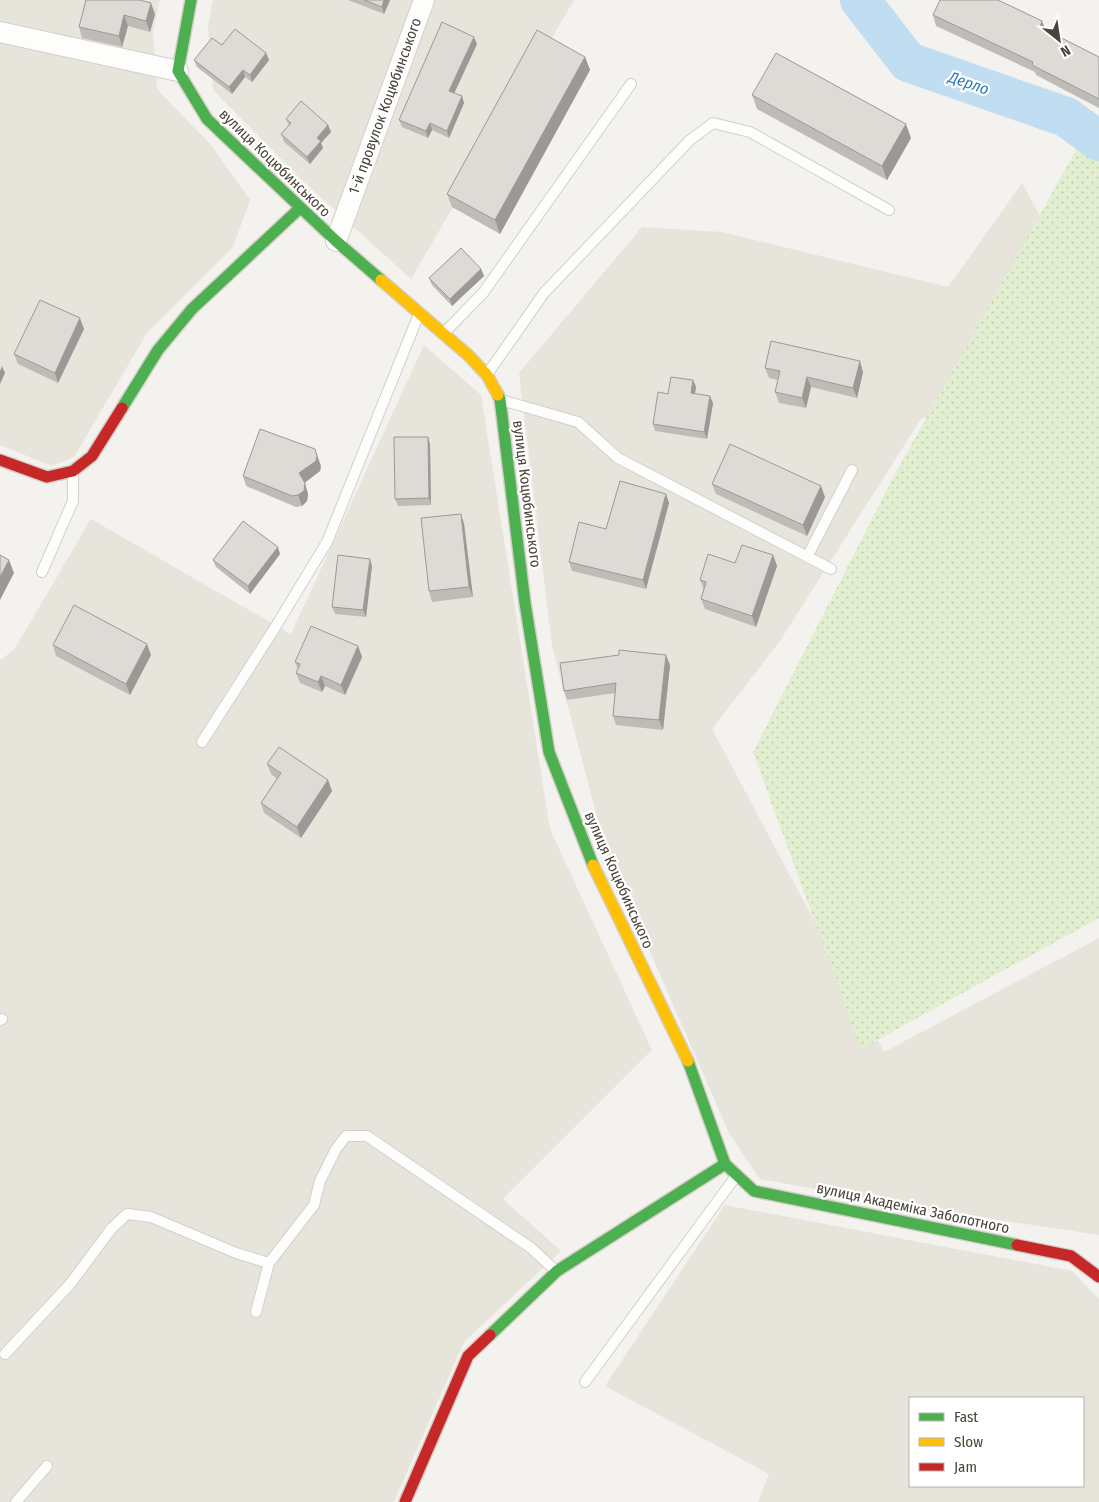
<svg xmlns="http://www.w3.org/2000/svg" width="1099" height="1502" font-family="'Fira Sans Condensed',sans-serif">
<defs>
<pattern id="park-dots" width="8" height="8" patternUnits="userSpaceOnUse" patternTransform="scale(1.25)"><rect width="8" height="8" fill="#e1eecf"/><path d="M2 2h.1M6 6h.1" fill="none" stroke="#c3cdb2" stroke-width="1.8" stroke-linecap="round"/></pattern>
</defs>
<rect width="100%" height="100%" fill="#f4f2ee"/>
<path fill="#e7e4dc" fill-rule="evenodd" d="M 0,0 L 160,0 L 153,32 L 157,89 L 210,144 L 250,200 L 233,247 L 147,333 L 74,457 L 52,466 L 0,445 Z
M 213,0 L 574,0 L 411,279 L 301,179 L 213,90 L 208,26 Z
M 1022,183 L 1099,324 L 1099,351 L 921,419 L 780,641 L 712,729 L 884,1052 L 1099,938 L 1099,1235 L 918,1208 L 760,1179 L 729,1133 L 606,851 L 552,646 L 519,373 L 642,227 L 722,232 L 948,287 Z
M 424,345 L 481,395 L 550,829 L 652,1050 L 503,1199 L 561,1251 L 464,1342 L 394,1502 L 0,1502 L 0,660 L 14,650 L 91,519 L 291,634 Z
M 725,1205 L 1072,1271 L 1099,1299 L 1099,1502 L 758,1502 L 769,1474 L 605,1386 ZM 910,1398 L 1083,1398 L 1083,1486 L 910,1486 Z"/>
<path fill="url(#park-dots)" d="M 1085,134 L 1099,140 L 1099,918 L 861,1049 L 753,752 L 896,472 Z"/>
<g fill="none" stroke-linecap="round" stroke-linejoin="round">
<path stroke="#c0ddf1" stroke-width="40" d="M 860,0 L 908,62 L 1066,117 L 1099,141"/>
<defs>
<path id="lane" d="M 444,333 L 483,293 L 631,84
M 488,373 L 544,293 L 690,140 L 713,123 L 750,132 L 889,210
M 501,400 L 578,422 L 618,458 L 831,569
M 807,557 L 852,470
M 42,572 L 73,501 L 73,472
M 202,742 L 276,626 L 327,542 L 419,314
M 0,1020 L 2,1019
M 256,1312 L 269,1263 L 314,1205 L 320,1181 L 336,1149 L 346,1136 L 367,1136 L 531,1248 L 556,1271
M 5,1354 L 71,1283 L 111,1229 L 127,1214 L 151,1217 L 236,1253 L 269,1263
M 585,1382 L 736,1176
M 16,1502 L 47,1466"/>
<path id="street" d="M 0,32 L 178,71
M 336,241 L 424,0"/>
<path id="fast" d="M 191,0 L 178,71 L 207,119 L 336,241 L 381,280
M 498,395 L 500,399 L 525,603 L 549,752 L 593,865
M 122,408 L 158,350 L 192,309 L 300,208
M 688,1061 L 725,1164 L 754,1191 L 1017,1245
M 490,1335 L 557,1271 L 725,1164"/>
<path id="slow" d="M 381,280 L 468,355 L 487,375 L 498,395
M 593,865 L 688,1061"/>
<path id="jam" d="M 0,460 L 47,477 L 73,471 L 92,456 L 122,408
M 1017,1245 L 1071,1256 L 1099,1277
M 405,1502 L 468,1356 L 490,1335"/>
</defs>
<use href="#lane" stroke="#d2d0cb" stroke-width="12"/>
<use href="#street" stroke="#d2d0cb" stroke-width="22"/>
<use href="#fast" stroke="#d3cfc5" stroke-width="14"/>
<use href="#slow" stroke="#d3cfc5" stroke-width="14"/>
<use href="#jam" stroke="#d3cfc5" stroke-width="14"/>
<use href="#lane" stroke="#fdfdfc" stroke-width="10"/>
<use href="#street" stroke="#fdfdfc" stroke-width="20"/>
<use href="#fast" stroke="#4caf50" stroke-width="11"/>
<use href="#slow" stroke="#ffc107" stroke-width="11"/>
<use href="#jam" stroke="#c62828" stroke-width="11"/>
</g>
<path fill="#bfbcb8" d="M 86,0 L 155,14 L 150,32 L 128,26 L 122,47 L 82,38 L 79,27 Z
M 348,0 L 390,0 L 384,14 Z
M 933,15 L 1045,30 L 1099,57 L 1099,108 L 1036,75 L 1035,72 L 936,26 Z
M 477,44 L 454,93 L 462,96 L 464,103 L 449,138 L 432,130 L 428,138 L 402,127 L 399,120 Z
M 222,45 L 266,53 L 269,60 L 252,82 L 245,77 L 232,94 L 197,67 L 194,60 Z
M 585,57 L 590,70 L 500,234 L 452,207 L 447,194 Z
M 752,95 L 911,138 L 887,180 L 757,109 Z
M 286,119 L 328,125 L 331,132 L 321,143 L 323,148 L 310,164 L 284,142 L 281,134 L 289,126 Z
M 481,269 L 484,276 L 452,306 L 432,285 L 429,278 Z
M 84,329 L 58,383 L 18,364 L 14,354 Z
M 765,368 L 863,372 L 857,398 L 811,387 L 806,408 L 779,403 L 775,392 L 778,380 L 769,378 Z
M 693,380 L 696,387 L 695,393 L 713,403 L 707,439 L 655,431 L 653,424 L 668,394 Z
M 428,437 L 430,444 L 431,505 L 398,506 L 395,499 Z
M 321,466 L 320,471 L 304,483 L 308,494 L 307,501 L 302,506 L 296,507 L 246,486 L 243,476 Z
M 712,484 L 825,497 L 807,536 L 716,494 Z
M 666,494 L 669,503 L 646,589 L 572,571 L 569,562 L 606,529 Z
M 461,514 L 464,524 L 473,597 L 432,602 L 429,591 Z
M 280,554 L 250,594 L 216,567 L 213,560 Z
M 773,555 L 777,566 L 756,627 L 705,609 L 701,599 L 704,590 L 700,580 L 735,563 Z
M 372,566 L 366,617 L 335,614 L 332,607 Z
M 53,645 L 151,655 L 130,695 L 56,656 Z
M 358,646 L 362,657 L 345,695 L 325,686 L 322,692 L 300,683 L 296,673 L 298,669 L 295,662 Z
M 670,665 L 663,730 L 616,725 L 613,716 L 615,693 L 567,700 L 564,691 Z
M 267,764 L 328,780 L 332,791 L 301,838 L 264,813 L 261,803 L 277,779 L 271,774 Z"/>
<path fill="#9b9996" d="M 384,0 L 390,0 L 384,14 L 382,7 Z
M 151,3 L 155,14 L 150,32 L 146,21 Z
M 124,15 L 128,26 L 122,47 L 119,36 Z
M 1042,21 L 1046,31 L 1040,27 Z
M 474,37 L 477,44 L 452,98 L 449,91 Z
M 266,53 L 269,60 L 252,82 L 250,75 Z
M 585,57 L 590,70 L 500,234 L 495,220 Z
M 243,70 L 245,77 L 232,94 L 229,87 Z
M 462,96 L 464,103 L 449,138 L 447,131 Z
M 430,123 L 432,130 L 428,138 L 426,131 Z
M 906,124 L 911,138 L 887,180 L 882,166 Z
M 328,125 L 331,132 L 321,143 L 323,148 L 310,164 L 307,157 L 317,138 Z
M 481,269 L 484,276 L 452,306 L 450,299 Z
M 80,318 L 84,329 L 58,383 L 55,373 Z
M 860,361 L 863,372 L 857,398 L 853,388 Z
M 2,366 L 5,373 L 0,384 L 0,371 Z
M 807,377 L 811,387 L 806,408 L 802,398 Z
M 693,380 L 696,387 L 694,400 L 691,393 Z
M 710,396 L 713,403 L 707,439 L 704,432 Z
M 428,437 L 430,444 L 431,505 L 429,498 Z
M 315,449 L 321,466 L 320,471 L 303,484 L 299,473 Z
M 305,483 L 308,494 L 307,501 L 302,506 L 298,495 Z
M 821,486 L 825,497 L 807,536 L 803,525 Z
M 666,494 L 669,503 L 646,589 L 643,580 Z
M 461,514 L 464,524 L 473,597 L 469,587 Z
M 278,547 L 280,554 L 250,594 L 248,586 Z
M 773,555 L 777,566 L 756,627 L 752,616 Z
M 370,559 L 372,566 L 366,617 L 363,610 Z
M 9,560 L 14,573 L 0,600 L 0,577 Z
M 147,644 L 151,655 L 130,695 L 126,684 Z
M 358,646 L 362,657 L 345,695 L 341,685 Z
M 666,655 L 670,665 L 663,730 L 659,720 Z
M 321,676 L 325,686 L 322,692 L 318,682 Z
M 328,780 L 332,791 L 301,838 L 297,827 Z"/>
<path fill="#dedbd6" stroke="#9b9996" d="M 86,0 L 139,0 L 151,3 L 146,21 L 124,15 L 119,36 L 79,27 Z
M 364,0 L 384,0 L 382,7 Z
M 940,0 L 998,0 L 1042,21 L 1040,27 L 1099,57 L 1099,99 L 1032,65 L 1033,62 L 933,15 Z
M 442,22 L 474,37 L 449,91 L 462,96 L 447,131 L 430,123 L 426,131 L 399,120 Z
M 235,29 L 266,53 L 250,75 L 243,70 L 229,87 L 194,60 L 212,38 L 222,45 Z
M 537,30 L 585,57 L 495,220 L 447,194 Z
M 776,53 L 906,124 L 882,166 L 752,95 Z
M 301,101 L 328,125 L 317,138 L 321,141 L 307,157 L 281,134 L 291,123 L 286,119 Z
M 461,248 L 481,269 L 450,299 L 429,278 Z
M 40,300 L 80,318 L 55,373 L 14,354 Z
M 771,341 L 860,361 L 853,388 L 807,377 L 802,398 L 775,392 L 780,371 L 765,368 Z
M 671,377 L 693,380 L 691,393 L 710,396 L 704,432 L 653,424 L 658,392 L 668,394 Z
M 260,429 L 315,449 L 317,456 L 316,461 L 299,473 L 305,483 L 304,491 L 298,495 L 292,496 L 243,476 Z
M 394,437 L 428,437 L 429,498 L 395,499 Z
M 730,444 L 821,486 L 803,525 L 712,484 Z
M 620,481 L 666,494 L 643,580 L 569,562 L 579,522 L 606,529 Z
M 461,514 L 469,587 L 429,591 L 421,518 Z
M 243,521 L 278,547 L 248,586 L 213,560 Z
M 742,545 L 773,555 L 752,616 L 701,599 L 706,582 L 700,580 L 708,554 L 735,563 Z
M 0,555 L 9,560 L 0,577 Z
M 338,555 L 370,559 L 363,610 L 332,607 Z
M 74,605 L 147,644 L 126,684 L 53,645 Z
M 311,626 L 358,646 L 341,685 L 321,676 L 318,682 L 296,673 L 300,664 L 295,662 Z
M 619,650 L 666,655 L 659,720 L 613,716 L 616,683 L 564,691 L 560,663 L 619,655 Z
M 279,747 L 328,780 L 297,827 L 261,803 L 281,773 L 267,764 Z"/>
<g text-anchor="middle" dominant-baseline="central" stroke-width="4.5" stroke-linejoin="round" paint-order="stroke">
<g font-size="15" fill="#4b4439" stroke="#fff">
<text transform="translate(385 106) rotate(-70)">1-й провулок Коцюбинського</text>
<text transform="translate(275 163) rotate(44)">вулиця Коцюбинського</text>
<text transform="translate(527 494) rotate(83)">вулиця Коцюбинського</text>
<text transform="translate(619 880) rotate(66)">вулиця Коцюбинського</text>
<text transform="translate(913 1208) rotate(12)">вулиця Академіка Заболотного</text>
</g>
<g font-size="16" font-style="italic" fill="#2e7ab2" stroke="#fff">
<text transform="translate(969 83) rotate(19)">Дерло</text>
</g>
</g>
<rect x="909" y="1397" width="175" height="90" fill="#ffffff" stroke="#b7b4b0"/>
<rect x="919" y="1413" width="25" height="8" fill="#4caf50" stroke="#b7b4b0"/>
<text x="954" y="1422" font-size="15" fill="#4b4439">Fast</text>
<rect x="919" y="1438" width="25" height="8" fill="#ffc107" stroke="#b7b4b0"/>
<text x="954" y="1447" font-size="15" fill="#4b4439">Slow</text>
<rect x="919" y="1463" width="25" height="8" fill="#c62828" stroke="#b7b4b0"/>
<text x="954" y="1472" font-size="15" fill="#4b4439">Jam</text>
<g transform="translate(1059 40) rotate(150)" stroke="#ffffff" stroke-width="4" paint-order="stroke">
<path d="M0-4L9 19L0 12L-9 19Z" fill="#4b4439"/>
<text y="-8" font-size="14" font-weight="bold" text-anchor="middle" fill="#4b4439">N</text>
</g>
</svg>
